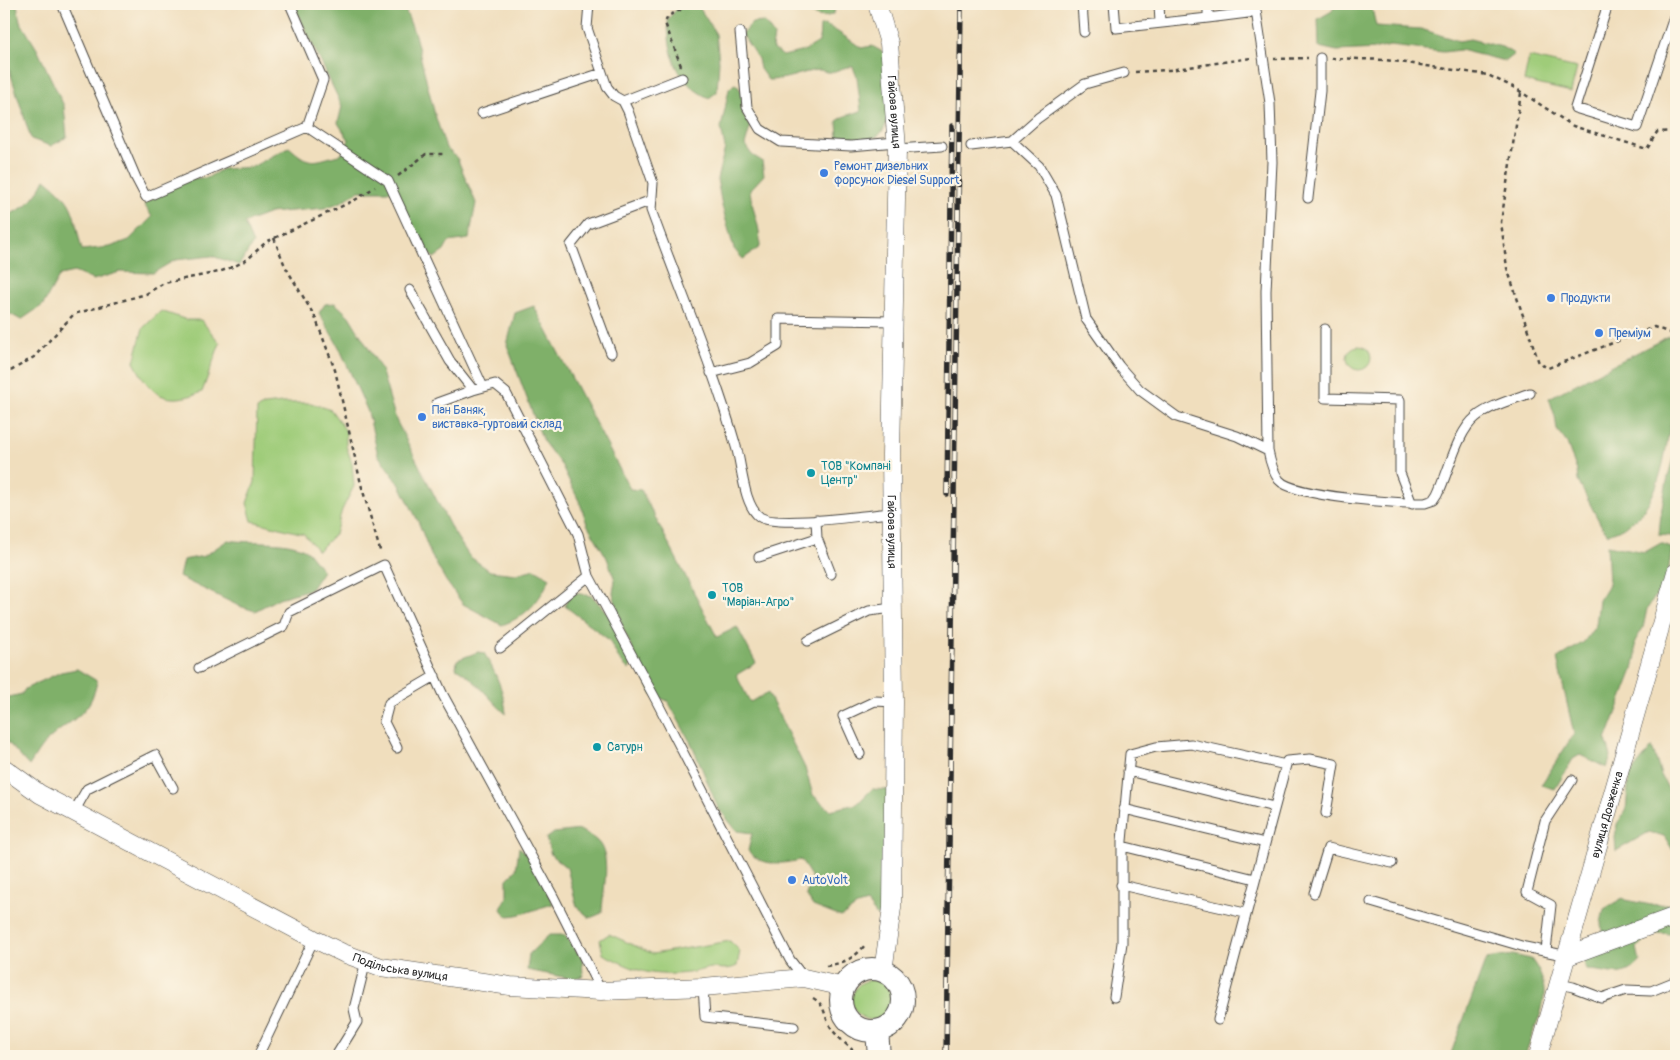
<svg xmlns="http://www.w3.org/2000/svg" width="1680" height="1060" font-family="Pangolin,sans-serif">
<rect width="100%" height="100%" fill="#fcf5e5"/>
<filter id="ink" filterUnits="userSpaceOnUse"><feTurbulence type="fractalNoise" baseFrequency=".02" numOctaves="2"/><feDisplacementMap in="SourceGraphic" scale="10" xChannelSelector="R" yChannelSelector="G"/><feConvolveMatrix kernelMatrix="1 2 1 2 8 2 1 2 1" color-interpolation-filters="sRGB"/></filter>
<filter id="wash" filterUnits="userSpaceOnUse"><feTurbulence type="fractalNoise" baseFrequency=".0096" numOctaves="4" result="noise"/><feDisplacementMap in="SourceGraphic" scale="20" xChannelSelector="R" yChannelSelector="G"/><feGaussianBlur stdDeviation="1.12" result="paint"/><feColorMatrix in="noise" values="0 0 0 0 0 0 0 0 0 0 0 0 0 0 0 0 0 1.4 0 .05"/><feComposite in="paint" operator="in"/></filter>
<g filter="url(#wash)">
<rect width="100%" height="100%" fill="#f0debd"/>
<path fill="#9fcc79" stroke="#657c52" d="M 1529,57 L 1577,68 L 1571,92 L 1524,81 Z
M 161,311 L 187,320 L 201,320 L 220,343 L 202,392 C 165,406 151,396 134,362 L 143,328 Z
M1347 358a12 12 0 1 1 24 0a12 12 0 1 1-24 0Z
M 282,403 L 311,403 L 331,410 L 346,431 L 346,446 L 352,463 L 354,486 L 342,510 L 335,534 L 318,551 L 304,534 L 252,521 L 247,503 L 255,482 L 257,409 L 265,405 Z
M 609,934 L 653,954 L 730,941 L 740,951 L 737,966 C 727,971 721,968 711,968 C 703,969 696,972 688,973 C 649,977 637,971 603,954 L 600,940 Z
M852 1000a20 20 0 1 1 40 0a20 20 0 1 1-40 0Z"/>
<path fill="#7fb069" stroke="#556e4a" d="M 4,4 L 17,4 L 20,21 L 37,49 L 64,106 L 67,137 L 51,146 L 31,139 L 4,53 Z
M 293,4 L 403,4 L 415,35 L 435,115 L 446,148 L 457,158 L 476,203 L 469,239 L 449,242 L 444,251 L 434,258 L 418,244 L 391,191 L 359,191 L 341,202 L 325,208 L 270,213 L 244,223 L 253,244 L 239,265 L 212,256 L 175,260 L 153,273 L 120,272 L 93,280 L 74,272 L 60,275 L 43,305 L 21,320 L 5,311 L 4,216 C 25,210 36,198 45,179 C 78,205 72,213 82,250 L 110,247 L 129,240 L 152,217 L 144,204 L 188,178 L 207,178 L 222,169 L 252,167 L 289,147 C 311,167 314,161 342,154 L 349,140 L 338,123 L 342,106 Z
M 681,4 L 697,4 L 716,34 L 719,61 L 717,92 L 709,98 C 676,83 668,53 668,19 Z
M 805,4 L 836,4 L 834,13 C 826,19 817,17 808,12 Z
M 1336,4 L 1371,4 L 1376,26 L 1421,29 L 1459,41 L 1470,39 L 1502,47 L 1514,54 L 1505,61 L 1460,50 L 1443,52 L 1390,46 L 1377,49 L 1337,51 L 1319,47 L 1318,19 L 1332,11 Z
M 764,22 L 774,36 L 772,48 L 783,56 L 804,51 L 819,42 L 820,26 L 825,25 C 833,28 855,43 861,48 L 872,46 L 890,56 C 890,75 896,127 876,137 C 864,142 850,139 838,138 L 837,121 L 845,116 L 861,111 L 857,77 L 853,67 C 844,66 839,71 830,72 C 827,73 822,70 819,70 C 800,72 789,80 768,80 L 760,69 L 758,59 L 742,34 L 752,23 Z
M 734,84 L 737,85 L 744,95 L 741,109 L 750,128 L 745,145 L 752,155 L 762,161 L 764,175 L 750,190 C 752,212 761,225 760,247 L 743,259 L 734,249 L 722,206 L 717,179 L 725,148 L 721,128 L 729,89 Z
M 335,303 L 349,316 L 381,369 L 396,420 L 451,528 L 469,556 L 490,571 L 516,574 L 535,569 L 550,578 C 539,602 527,616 502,625 L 463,604 L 446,581 L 431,555 L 418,521 L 400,485 L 378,455 L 368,412 L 339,347 L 319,313 L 325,304 Z
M 534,306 L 630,489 L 641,490 L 717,637 L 737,627 L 756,663 L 736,675 L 750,702 L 768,693 L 805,768 L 813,795 L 830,810 L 857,804 L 872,789 L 890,790 L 887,905 L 878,917 L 867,903 L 857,906 L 841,917 L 813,906 L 806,895 L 812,878 L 801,860 C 780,864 763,867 748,851 L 752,833 L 737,831 L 718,808 L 693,747 L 668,701 L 652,695 L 623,628 L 613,593 L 615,580 L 607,558 L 587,524 L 580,503 L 562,466 L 543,441 L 507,345 L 515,313 Z
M 1669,336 L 1676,343 L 1676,415 L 1671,422 C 1662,467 1659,518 1608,534 L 1601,525 L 1578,481 L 1577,471 L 1567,443 L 1557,430 L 1555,416 L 1549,398 Z
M 1676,448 L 1676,533 L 1671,536 L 1659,535 C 1661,505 1667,477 1676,448 Z
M 228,540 C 249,544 292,538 308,552 C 313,558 318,565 323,571 L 311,589 L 279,598 L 255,611 L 239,606 L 179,577 L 183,560 L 204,556 Z
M 1661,543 L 1672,548 L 1667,579 L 1647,609 L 1643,628 L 1635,641 L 1636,655 L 1633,670 L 1606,740 L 1611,756 L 1607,768 L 1580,755 L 1573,759 L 1555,789 L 1541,785 L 1574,734 L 1557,659 L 1584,642 L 1596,625 L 1599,600 L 1609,584 L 1607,545 L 1645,552 Z
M 576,593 L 592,596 L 612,618 L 634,657 L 629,670 L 620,661 L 609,640 L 565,606 L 568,598 Z
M 478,652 L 484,653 C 495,671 505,693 506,714 C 489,699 476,679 456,668 L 457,660 Z
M 77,669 L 97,681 C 91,716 70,719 48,740 C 40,747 35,757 29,766 L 4,738 L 4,698 L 22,694 L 25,689 L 61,672 Z
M 1652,747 L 1661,775 L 1676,804 L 1676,855 L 1664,836 L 1649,832 L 1616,851 L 1615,837 L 1617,824 L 1626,810 L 1629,776 Z
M 580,830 C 586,834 593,837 597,841 C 613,856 602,894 602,913 L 590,918 L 577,907 L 567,868 L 551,855 L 546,838 L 554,833 Z
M 519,847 L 534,861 L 553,904 C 537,908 522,916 506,916 L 501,909 L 507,897 L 507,879 L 516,870 Z
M 1621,899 L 1651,905 L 1666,904 L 1676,909 L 1676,932 L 1675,935 C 1657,931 1648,934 1637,948 L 1640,961 C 1622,982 1610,970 1586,970 L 1583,958 L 1602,931 L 1601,923 L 1604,909 Z
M 549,935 L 565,935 L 582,958 L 583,976 L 573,979 L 527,970 L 529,954 Z
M 1513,955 L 1531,959 C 1559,995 1535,1020 1525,1056 L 1450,1056 L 1486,959 Z"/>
</g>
<g filter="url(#ink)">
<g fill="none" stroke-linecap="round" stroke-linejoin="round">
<defs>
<path id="service" d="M 62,4 L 136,178 L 146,197 L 307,127 L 323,80 L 290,4
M 589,4 L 587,28 L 607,87 L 614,96 L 623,101 L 628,111 L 653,183 L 651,210 C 680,290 714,369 737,450 C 742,468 744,506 760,517 C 777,528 867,515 892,513
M 1082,4 L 1084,32
M 1114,4 L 1116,28 L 1208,18
M 1159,4 L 1160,23
M 1208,4 L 1208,18 L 1256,12
M 1255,4 L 1270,103 L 1272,162 L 1266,291 L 1268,451 C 1270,461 1273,472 1279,480 C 1293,497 1401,504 1425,503 L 1434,500 L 1438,494 C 1449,471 1457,432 1476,417 C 1491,405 1512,400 1530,393
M 1608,4 L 1575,108 L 1637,127 L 1676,11
M 740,32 L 747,107 L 760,129 L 781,142 L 851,146 L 896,142
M 623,101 L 682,78
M 482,113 L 602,73
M 307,127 L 388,181 L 483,387
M 1012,141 L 1039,166 L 1056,195 L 1086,319 L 1119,366 L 1140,390 L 1177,417 L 1237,436 L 1268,451
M 971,146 L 1012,141 L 1038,118 L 1085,84 L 1124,73
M 897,149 L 942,146
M 1308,198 L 1320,91 L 1320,58
M 410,290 L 450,361 L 473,390
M 1325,329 L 1325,398 L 1400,400 L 1400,473 L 1412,504
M 611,353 L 571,245 L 588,224 L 652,200
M 711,373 L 750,363 L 778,346 L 778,319 L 893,321
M 437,403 L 473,390 L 495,384 L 506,393 L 578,534 L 589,576 L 656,700 L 790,960 L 804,978
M 816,520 L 817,538 L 831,574
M 759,557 L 817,538
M 808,641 L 869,611 L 893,608
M 500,648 L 589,576
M 199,668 L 284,626 L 289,612 L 384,565 L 443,695 L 554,898 L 601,991
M 397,748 L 384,722 L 389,703 L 435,676
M 860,754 L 843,716 L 875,701 L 894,702
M 1128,771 L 1274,807
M 1124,809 L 1265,843
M 74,812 L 87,789 L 155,755 L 173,788
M 1122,846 L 1255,879
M 1121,885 L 1245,913
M 1314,893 L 1328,848 L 1392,863
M 1371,902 L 1525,947 L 1568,956
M 1546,951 L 1551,905 L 1527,892 L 1545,821 L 1572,780
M 1560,984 L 1573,987 L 1602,998 L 1626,990 L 1651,991 L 1676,981
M 703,987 L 705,1017 L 794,1027
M 1114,997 L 1122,943 L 1122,841 L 1130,754 L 1156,747 L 1191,744 L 1286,765
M 1218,1020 L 1287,761 L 1310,759 L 1334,764 L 1326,813
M 258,1056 L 314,939
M 336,1056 L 357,1022 L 354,1009 L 366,961"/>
<g id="minor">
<path id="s1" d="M 877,4 L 889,43 L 897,149 L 891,455 L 894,702 L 892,908 L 883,971"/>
<path id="s2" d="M 4,768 L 40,794 L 314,939 L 343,953 L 381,967 L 510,986 L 601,991 L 703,987 L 804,978 L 844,987"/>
<path d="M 1568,956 L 1676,916"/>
<path id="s3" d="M 1538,1056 L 1676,572"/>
</g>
<path id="tertiary" d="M841 1000a31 31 0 1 1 62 0a31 31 0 1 1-62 0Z
M 877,1031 L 879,1056"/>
</defs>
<use href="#service" stroke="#494641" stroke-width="11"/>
<use href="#minor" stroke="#494641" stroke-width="19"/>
<use href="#tertiary" stroke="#494641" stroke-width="24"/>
<path stroke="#494641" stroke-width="2.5" stroke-dasharray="4 4" stroke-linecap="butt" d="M 1331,58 L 1386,60 L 1488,75 L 1515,88 L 1573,126 L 1647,149 L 1657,132 L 1676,131
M 1274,59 L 1308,58
M 681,66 L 665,23 L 668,16 L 692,4
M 1135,72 L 1169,70 L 1251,58
M 1521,93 L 1501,222 L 1507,268 L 1539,363 L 1548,368 L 1654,327 L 1676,335
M 398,176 L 426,154 L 444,154
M 274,238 L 285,266 L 315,317 L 335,370 L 361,484 L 381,554
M 4,375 L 34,357 L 74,314 L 146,294 L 164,283 L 219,272 L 235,266 L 248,259 L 266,242 L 355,200 L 375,187
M 826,966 C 843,963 854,959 865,945
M 813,998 C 825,1005 823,1012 829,1024 C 836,1038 849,1045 858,1056
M 905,1056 L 906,1056"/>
<use href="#service" stroke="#fff" stroke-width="9"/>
<use href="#minor" stroke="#fff" stroke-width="18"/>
<use href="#tertiary" stroke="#fff" stroke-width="22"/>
<defs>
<path id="rail" d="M 947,494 L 952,126
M 946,1056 L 961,4"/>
</defs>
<use href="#rail" stroke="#2b2b2b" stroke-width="5.5"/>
<use href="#rail" stroke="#fcf5e5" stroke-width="4" stroke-dasharray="11" stroke-linecap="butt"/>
</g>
</g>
<g fill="#3f7fe0" stroke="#fcf5e5" stroke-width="2">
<circle cx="824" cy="173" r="5"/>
<circle cx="1551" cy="298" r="5"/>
<circle cx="1599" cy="333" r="5"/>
<circle cx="422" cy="417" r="5"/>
<circle cx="792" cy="880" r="5"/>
</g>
<g fill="#0f9aa8" stroke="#fcf5e5" stroke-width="2">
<circle cx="811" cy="473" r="5"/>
<circle cx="712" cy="595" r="5"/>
<circle cx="597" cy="747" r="5"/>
</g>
<g text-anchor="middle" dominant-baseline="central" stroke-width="4.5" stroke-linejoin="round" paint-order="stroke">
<g font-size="12" fill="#2b2b2b" stroke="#fcf5e5">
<text stroke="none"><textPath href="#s1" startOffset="110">Гайова вулиця</textPath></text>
<text stroke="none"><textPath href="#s1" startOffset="530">Гайова вулиця</textPath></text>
<text stroke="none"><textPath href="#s3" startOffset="251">вулиця Довженка</textPath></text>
<text stroke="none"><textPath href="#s2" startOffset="446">Подільська вулиця</textPath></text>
</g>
<g font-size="12" fill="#366cbe" stroke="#fcf5e5" text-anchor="start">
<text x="834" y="166">Ремонт дизельних<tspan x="834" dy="14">форсунок Diesel Support</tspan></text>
<text x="1561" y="298">Продукти</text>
<text x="1609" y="333">Преміум</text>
<text x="432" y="410">Пан Баняк,<tspan x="432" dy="14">виставка-гуртовий склад</tspan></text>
<text x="802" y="880">AutoVolt</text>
</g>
<g font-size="12" fill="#0d838f" stroke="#fcf5e5" text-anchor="start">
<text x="821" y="466">ТОВ "Компані<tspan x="821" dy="14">Центр"</tspan></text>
<text x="722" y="588">ТОВ<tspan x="722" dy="14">"Маріан-Агро"</tspan></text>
<text x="607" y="747">Сатурн</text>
</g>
</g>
<rect width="1680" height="1060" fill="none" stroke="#fcf5e5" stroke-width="20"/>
</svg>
